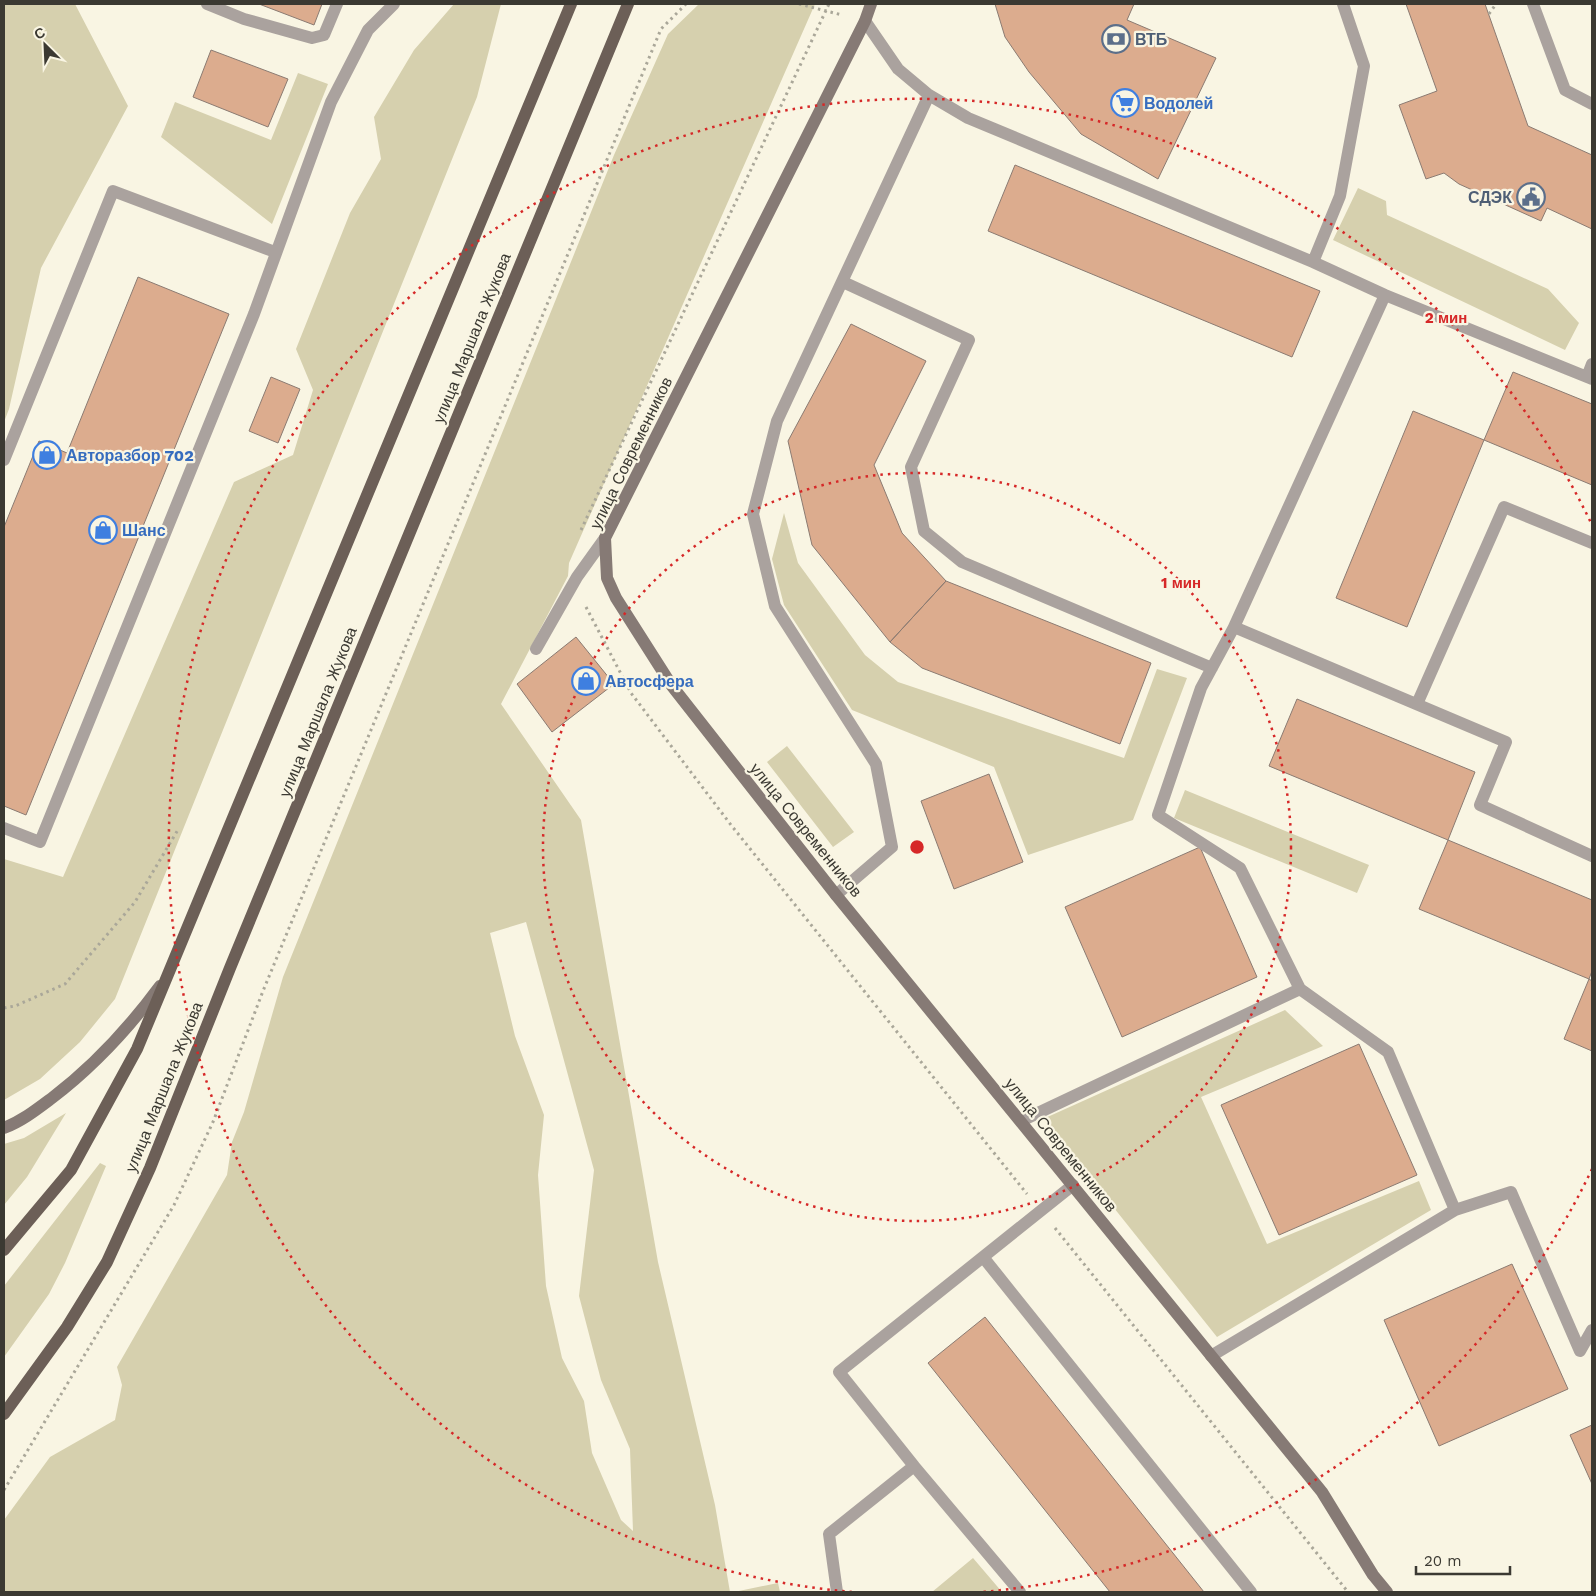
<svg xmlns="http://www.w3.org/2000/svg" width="1596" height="1596" font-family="'Work Sans',sans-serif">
<rect width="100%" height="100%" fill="#f9f5e3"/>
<path fill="#d6d0ae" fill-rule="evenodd" d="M 4,4 L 75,4 L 128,106 L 41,268 L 9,409 L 4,422 Z
M 454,4 L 501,4 L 477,97 L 115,999 L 80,1042 L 40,1079 L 4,1100 L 4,859 L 63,877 L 234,482 L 293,455 L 313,390 L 296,349 L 350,213 L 381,159 L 374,117 L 414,50 Z
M 699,4 L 815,4 L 569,563 L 568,576 L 501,704 L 581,820 L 658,1262 L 715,1505 L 730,1592 L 4,1592 L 4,1520 L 50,1457 L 115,1420 L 122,1385 L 117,1367 L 227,1175 L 232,1142 L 244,1112 L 283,977 L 614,155 L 668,34 ZM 526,922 L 594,1170 L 579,1296 L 601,1380 L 630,1449 L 633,1531 L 621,1520 L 592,1453 L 584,1401 L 562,1358 L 546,1286 L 538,1175 L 544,1115 L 515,1036 L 490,933 Z
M 298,73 L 328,84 L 272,224 L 161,137 L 175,102 L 271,140 Z
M 1358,188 L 1386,201 L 1387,215 L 1548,289 L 1579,323 L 1565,350 L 1333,240 Z
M 784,513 L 798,563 L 865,655 L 898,682 L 1124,758 L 1157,669 L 1187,678 L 1133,820 L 1028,855 L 994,767 L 852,710 L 784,605 L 772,559 Z
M 787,746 L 854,832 L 833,847 L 767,762 Z
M 1185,790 L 1369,865 L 1357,893 L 1174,818 Z
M 1285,1010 L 1323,1046 L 1201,1097 L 1267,1244 L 1419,1181 L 1431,1210 L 1217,1337 L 1043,1119 Z
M 66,1113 L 27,1177 L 4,1205 L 4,1144 L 24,1138 Z
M 100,1163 L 106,1166 L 65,1263 L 49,1294 L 4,1357 L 4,1286 Z
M 973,1558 L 1002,1592 L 932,1592 Z
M 778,1583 L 780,1592 L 734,1592 Z"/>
<path fill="#dcac8e" stroke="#8b7b72" d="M 259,4 L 322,4 L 314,25 Z
M 995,4 L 1134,4 L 1127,20 L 1216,58 L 1158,179 L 1081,134 L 1029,72 L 1005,37 Z
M 1406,4 L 1485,4 L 1528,126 L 1592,155 L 1592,229 L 1547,208 L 1541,221 L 1459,184 L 1444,173 L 1426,179 L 1399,105 L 1437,91 Z
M 211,50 L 288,79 L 268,127 L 193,97 Z
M 1015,165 L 1320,291 L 1292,357 L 988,231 Z
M 138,277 L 229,314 L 26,815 L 4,806 L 4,527 L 39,441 L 67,453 Z
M 851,324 L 926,361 L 874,465 L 902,533 L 946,581 L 890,642 L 812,545 L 788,441 Z
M 1513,372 L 1592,404 L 1592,485 L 1484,440 Z
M 271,377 L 300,389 L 278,443 L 249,431 Z
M 1413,411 L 1484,440 L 1407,627 L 1336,598 Z
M 946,581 L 1151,663 L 1120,744 L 922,668 L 890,642 Z
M 576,637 L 614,684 L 552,732 L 517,684 Z
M 1297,699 L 1475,772 L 1448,840 L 1269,766 Z
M 989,774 L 1023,862 L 954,889 L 921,801 Z
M 1448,840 L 1592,900 L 1592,971 L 1589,979 L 1419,909 Z
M 1200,847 L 1257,977 L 1122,1037 L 1065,907 Z
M 1589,979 L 1592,981 L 1592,1051 L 1564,1039 Z
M 1359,1044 L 1417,1175 L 1279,1235 L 1221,1105 Z
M 1512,1264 L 1568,1389 L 1439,1446 L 1384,1320 Z
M 985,1317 L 1204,1592 L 1110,1592 L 928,1363 Z
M 1592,1425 L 1592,1484 L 1570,1435 Z"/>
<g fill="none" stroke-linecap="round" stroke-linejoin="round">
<path stroke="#aaa799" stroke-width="3" stroke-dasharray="2.5 4" stroke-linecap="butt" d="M 799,4 L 842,15
M 1489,14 L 1496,4
M 581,530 L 829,4
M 586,607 L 631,693 L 731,825 L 1027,1194
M 4,1008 L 15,1006 L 65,984 L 135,902 L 179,828
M 1055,1228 L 1348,1592
M 4,1490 L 174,1205 L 213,1122 L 263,991 L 661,29 L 686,4"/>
<path stroke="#aaa29e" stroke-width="12" d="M 207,4 L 244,19 L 312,38 L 324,35 L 337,4
M 1533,4 L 1565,90 L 1592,104
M 865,21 L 898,69 L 929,95 L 968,118 L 1313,262 L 1385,295 L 1592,379
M 1313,262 L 1340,196 L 1364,66 L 1343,4
M 843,282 L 969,340 L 911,467 L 924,531 L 962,562 L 1212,668
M 1587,377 L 1592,364
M 4,460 L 113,191 L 275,252
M 1234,627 L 1385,295
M 536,649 L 577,577 L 605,538
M 1417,704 L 1504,507 L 1592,543
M 4,828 L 40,842 L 254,314 L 331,102 L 368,30 L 394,4
M 836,895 L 892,847 L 876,764 L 775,606 L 753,514 L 777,421 L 929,95
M 1021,1121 L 1300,989 L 1240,868 L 1158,815 L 1201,688 L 1234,627 L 1506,742 L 1480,805 L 1592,856
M 1073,1185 L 983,1257 L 1251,1592
M 1455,1210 L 1511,1192 L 1580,1351 L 1592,1330
M 1211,1356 L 1455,1210 L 1388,1052 L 1300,989
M 914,1466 L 1020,1592
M 837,1592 L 829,1534 L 914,1466 L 839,1372 L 983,1257"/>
<path stroke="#867a75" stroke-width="12" d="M 871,4 L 865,21 L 605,538 L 607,578 L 616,598 L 672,686 L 836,895 L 1322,1492 L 1373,1575 L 1387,1592
M 4,1128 C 22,1121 36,1110 52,1098 C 94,1066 129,1028 160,986"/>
<path stroke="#6c5f57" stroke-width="12" d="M 4,1250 L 71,1170 L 137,1049 L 571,4
M 4,1414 L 67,1327 L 107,1262 L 150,1168 L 230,968 L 628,4"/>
</g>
<g fill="none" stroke="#d62828" stroke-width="2.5" stroke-dasharray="2.5 5">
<circle cx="917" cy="847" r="374"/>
<path d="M1592 1169A748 748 0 0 1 982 1592M852 1592A748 748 0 1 1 1592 525"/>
</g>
<defs>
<symbol id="bank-ring" viewBox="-11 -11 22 22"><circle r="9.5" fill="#f9f5e3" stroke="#5c6f8a" stroke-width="1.5"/><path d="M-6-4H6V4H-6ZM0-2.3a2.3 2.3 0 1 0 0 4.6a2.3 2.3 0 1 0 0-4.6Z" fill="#5c6f8a"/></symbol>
<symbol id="supermarket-ring" viewBox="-11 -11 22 22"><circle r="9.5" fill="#f9f5e3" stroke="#3f7fe0" stroke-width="1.5"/><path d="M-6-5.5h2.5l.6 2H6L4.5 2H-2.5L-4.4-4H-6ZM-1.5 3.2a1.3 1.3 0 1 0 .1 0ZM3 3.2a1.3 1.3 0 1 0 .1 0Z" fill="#3f7fe0"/></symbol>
<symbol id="civic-ring" viewBox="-11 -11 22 22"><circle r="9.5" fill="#f9f5e3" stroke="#5c6f8a" stroke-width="1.5"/><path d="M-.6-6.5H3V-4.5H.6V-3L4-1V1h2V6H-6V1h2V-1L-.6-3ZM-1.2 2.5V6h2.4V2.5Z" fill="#5c6f8a"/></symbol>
<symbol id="shop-ring" viewBox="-11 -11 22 22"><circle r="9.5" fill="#f9f5e3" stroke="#3f7fe0" stroke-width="1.5"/><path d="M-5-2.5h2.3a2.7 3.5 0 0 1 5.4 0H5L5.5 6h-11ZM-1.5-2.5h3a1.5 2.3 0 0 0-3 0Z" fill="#3f7fe0"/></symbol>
</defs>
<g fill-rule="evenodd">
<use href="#bank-ring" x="1100" y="23" width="32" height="32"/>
<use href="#supermarket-ring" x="1109" y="87" width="32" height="32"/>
<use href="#civic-ring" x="1515" y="181" width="32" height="32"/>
<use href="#shop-ring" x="31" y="439" width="32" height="32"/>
<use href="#shop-ring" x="87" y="514" width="32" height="32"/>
<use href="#shop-ring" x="570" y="665" width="32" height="32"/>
</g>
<g text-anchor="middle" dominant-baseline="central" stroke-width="4.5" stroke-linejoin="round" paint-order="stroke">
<g font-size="16" font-weight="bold" fill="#4e5e75" stroke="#f9f5e3" text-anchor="start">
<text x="1135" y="39">ВТБ</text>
<text x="1512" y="197" text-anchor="end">СДЭК</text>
</g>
<g font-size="16" font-weight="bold" fill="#366cbe" stroke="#f9f5e3" text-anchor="start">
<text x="1144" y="103">Водолей</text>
<text x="66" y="455">Авторазбор 702</text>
<text x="122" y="530">Шанс</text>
<text x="605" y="681">Автосфера</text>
</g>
<g font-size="16" fill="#3b3932" stroke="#f9f5e3">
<text transform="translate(472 338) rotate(-68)">улица Маршала Жукова</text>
<text transform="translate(631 453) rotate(-64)">улица Современников</text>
<text transform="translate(318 712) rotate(-68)">улица Маршала Жукова</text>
<text transform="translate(806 830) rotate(51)">улица Современников</text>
<text transform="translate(164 1087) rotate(-68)">улица Маршала Жукова</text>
<text transform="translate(1061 1145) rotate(51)">улица Современников</text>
</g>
</g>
<circle cx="917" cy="847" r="8" fill="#d62828" stroke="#f9f5e3" stroke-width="2.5"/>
<g font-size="15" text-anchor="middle" font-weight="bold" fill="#d62828" stroke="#f9f5e3" stroke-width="4.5" stroke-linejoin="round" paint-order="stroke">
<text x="1446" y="323">2 мин</text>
<text x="1181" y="588">1 мин</text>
</g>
<rect width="1596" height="1596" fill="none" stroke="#3b3932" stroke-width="10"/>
<g transform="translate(45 45) rotate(336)" stroke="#f9f5e3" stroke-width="4" paint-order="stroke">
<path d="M0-4L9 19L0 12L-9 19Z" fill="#3b3932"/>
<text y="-8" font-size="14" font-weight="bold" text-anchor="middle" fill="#3b3932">С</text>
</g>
<path d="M1416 1566v8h94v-8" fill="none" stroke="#3b3932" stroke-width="2.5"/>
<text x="1424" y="1566" font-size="15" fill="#3b3932" stroke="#f9f5e3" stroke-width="4" paint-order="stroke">20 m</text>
</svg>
